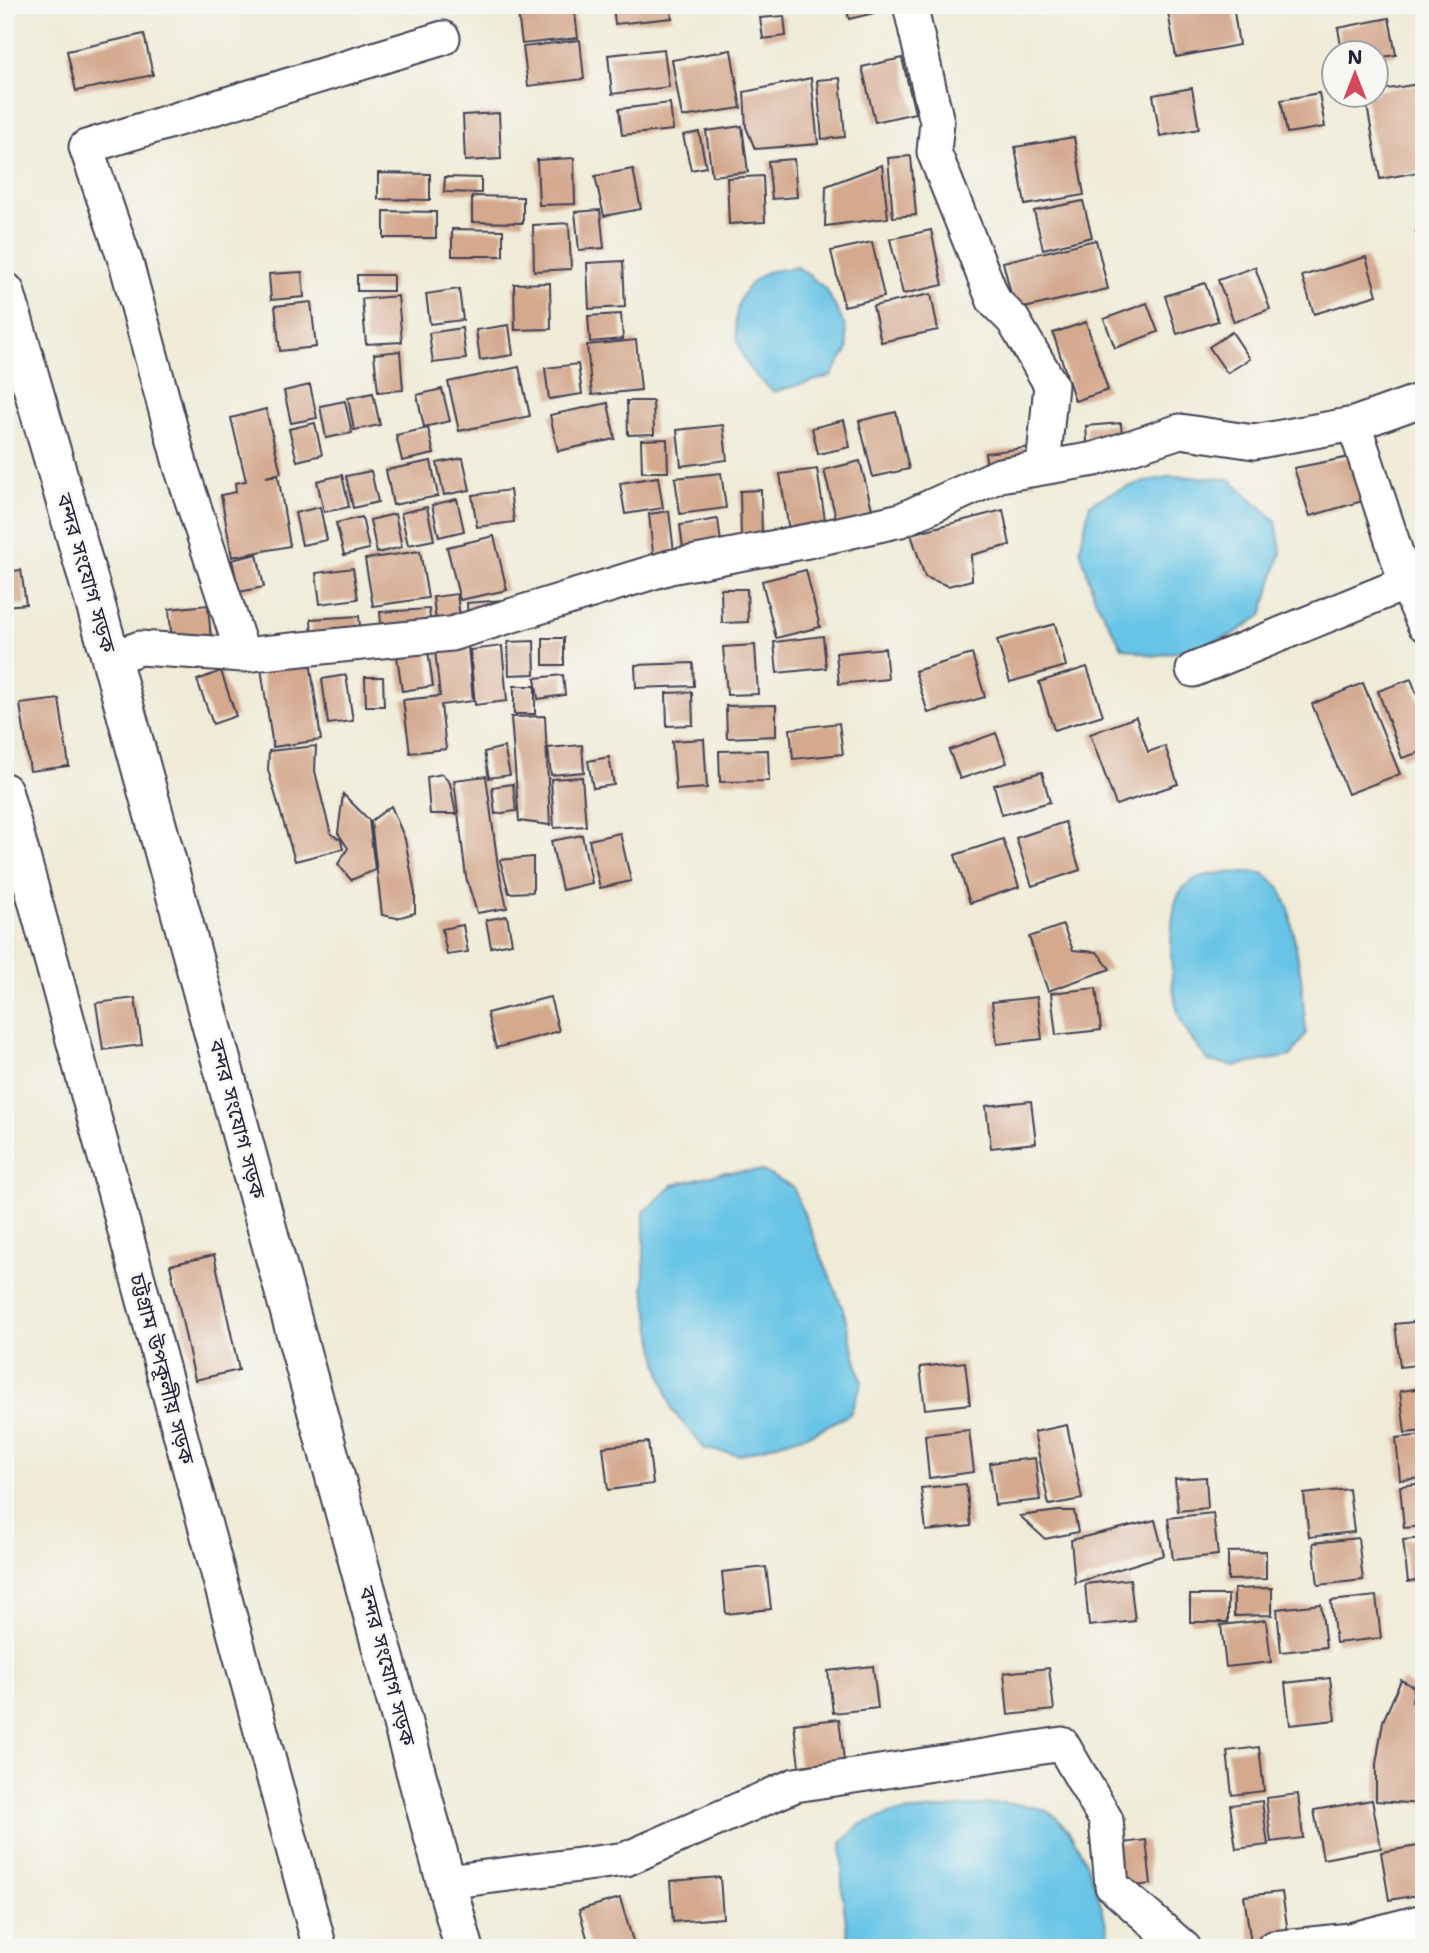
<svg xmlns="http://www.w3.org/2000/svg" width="1429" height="1953" font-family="'Shantell Sans','Noto Sans Bengali',sans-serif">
<rect width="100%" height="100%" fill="#f6f6f2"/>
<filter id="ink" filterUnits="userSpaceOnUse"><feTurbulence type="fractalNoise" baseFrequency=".0143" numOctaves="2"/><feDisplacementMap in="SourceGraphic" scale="14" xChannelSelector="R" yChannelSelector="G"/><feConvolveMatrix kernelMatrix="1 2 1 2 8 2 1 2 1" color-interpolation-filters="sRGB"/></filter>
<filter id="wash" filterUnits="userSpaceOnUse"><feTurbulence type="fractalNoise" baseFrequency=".00686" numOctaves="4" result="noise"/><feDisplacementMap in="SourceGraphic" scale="28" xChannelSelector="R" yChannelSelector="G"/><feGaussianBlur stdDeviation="1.57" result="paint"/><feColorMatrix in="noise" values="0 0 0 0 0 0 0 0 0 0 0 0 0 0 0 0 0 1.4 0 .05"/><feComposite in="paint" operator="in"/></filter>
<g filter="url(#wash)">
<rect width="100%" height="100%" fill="#efebd7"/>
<path fill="#68c4e6" stroke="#457390" stroke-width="2" d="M 798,267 L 826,289 L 845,326 L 848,349 L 831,376 L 774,392 C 766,385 756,378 750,369 C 729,337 729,293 765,273 C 774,269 788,269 798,267 Z
M 1172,476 L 1230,479 L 1276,521 L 1281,552 L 1262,615 L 1234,634 L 1196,648 L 1153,656 L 1122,647 L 1095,599 L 1080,549 L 1090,504 C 1115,488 1144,482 1172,476 Z
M 1247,872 L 1263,873 L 1280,888 L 1289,909 L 1301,977 L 1306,1033 L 1291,1056 L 1235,1066 L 1208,1061 C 1198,1047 1184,1032 1179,1015 C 1170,990 1168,920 1178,896 C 1180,891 1189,883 1193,880 C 1207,872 1231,873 1247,872 Z
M 762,1171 L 793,1187 L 843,1309 L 862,1383 L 850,1414 L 813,1433 L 740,1455 L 705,1449 L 672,1410 L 658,1362 L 644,1286 L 644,1212 L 673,1185 L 724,1172 Z
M 1004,1803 C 1016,1805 1031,1805 1042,1809 C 1083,1825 1103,1909 1112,1948 L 849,1948 L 842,1890 L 842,1843 L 859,1825 L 893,1813 Z"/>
<g id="blocks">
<path fill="#d4a98e" d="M 517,5 L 574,5 L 578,38 L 522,44 Z
M 613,5 L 670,5 L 672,18 L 615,24 Z
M 846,5 L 903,5 L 903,6 L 849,19 Z
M 1206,5 L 1233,5 L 1239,45 L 1176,57 L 1168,12 Z
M 784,16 L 786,36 L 763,39 L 760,18 Z
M 1389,18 L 1396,55 L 1376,58 L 1376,52 L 1342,52 L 1338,28 Z
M 144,34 L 153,75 L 76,91 L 67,51 Z
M 580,40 L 584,79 L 528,86 L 523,47 Z
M 664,49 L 669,87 L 612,94 L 608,55 Z
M 731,50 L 741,108 L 682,117 L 672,60 Z
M 902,58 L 915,113 L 875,122 L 862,67 Z
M 811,78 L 818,144 L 755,149 L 746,127 L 744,92 Z
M 840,78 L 845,137 L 822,139 L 817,80 Z
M 1424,83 L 1424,171 L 1380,179 L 1365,94 L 1376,94 L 1376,91 Z
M 1192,88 L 1199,129 L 1160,136 L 1153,95 Z
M 1319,93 L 1325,127 L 1287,133 L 1281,100 Z
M 670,103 L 673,130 L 622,135 L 619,109 Z
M 499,113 L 501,159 L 465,161 L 463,115 Z
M 742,126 L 748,172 L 712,176 L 706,131 Z
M 699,132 L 706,167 L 691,170 L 683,135 Z
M 1074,137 L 1084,195 L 1025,205 L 1015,147 Z
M 911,156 L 916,215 L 893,217 L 888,158 Z
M 574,158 L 575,204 L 539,205 L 537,160 Z
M 794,159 L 797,197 L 772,199 L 768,161 Z
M 882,165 L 888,218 L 825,226 L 826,186 Z
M 633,169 L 641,209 L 604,216 L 595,176 Z
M 378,173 L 430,174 L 430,200 L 378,199 Z
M 763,176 L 765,222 L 729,224 L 727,178 Z
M 445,177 L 481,178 L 481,193 L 444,192 Z
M 472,196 L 523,197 L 523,223 L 472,222 Z
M 1083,201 L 1092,237 L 1043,249 L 1034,211 Z
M 600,210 L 604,248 L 579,250 L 575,212 Z
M 384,211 L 436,212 L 436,238 L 384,238 Z
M 569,223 L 571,269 L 534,271 L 533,225 Z
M 452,229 L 503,230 L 503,256 L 452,256 Z
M 931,230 L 943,285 L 903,294 L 890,239 Z
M 1424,230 L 1424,263 L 1423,263 L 1416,232 Z
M 1096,240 L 1108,289 L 1015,310 L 1003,262 Z
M 872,242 L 884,297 L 844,306 L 831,251 Z
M 1366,257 L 1377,295 L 1314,314 L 1302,276 Z
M 623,261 L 625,307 L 589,309 L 587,263 Z
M 1255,267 L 1270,309 L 1234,322 L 1218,280 Z
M 302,272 L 304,297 L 271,300 L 269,274 Z
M 357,275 L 393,275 L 393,291 L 357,291 Z
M 550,283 L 551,329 L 515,330 L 514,284 Z
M 1205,283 L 1218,321 L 1177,334 L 1165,296 Z
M 459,289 L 463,320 L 430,324 L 426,294 Z
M 931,294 L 938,330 L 881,342 L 873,306 Z
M 398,296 L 402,342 L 366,344 L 362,299 Z
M 311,302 L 316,347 L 280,351 L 275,306 Z
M 1147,303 L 1158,332 L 1115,348 L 1104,319 Z
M 621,314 L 623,339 L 590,342 L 588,316 Z
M 1086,322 L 1108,390 L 1075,401 L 1053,333 Z
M 509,325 L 513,355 L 480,360 L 476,330 Z
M 462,328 L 466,359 L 433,363 L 429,333 Z
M 1232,332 L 1250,359 L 1227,373 L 1209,347 Z
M 636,340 L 641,390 L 592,395 L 587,345 Z
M 400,351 L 403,390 L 378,392 L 374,354 Z
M 578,364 L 582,394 L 549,399 L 545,368 Z
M 519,367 L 530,416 L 459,431 L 448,382 Z
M 310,385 L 317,418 L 291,423 L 284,391 Z
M 442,389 L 450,421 L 424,427 L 417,395 Z
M 373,393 L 380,425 L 354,430 L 348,398 Z
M 345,401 L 352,433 L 326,438 L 320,406 Z
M 627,401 L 653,401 L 654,434 L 628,435 Z
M 608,403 L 615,439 L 558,451 L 550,415 Z
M 266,409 L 281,473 L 266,477 L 278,475 L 290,546 L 232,557 L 221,495 L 236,492 L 235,483 L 246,481 L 231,418 Z
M 896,412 L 909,469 L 873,477 L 859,421 Z
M 844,420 L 850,447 L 818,454 L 812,428 Z
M 315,423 L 322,455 L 297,461 L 289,429 Z
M 1121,423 L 1123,453 L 1088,456 L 1086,426 Z
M 723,425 L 727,460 L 681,466 L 677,430 Z
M 428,428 L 434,454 L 402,461 L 396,435 Z
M 667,439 L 668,472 L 642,472 L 641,440 Z
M 1031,447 L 1035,483 L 990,488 L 985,453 Z
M 1360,455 L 1373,498 L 1310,516 L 1294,468 Z
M 463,458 L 470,490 L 444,495 L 437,463 Z
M 431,461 L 438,496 L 393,505 L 386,470 Z
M 860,461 L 874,517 L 838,526 L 824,470 Z
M 817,469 L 826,526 L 789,531 L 780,474 Z
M 371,471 L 378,502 L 353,508 L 346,476 Z
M 721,473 L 726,508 L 680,514 L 675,478 Z
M 342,475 L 349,507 L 324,512 L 317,481 Z
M 658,477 L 663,508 L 625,514 L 620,483 Z
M 510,490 L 514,522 L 477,527 L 472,495 Z
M 761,490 L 762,539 L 741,540 L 740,491 Z
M 457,499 L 464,531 L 439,537 L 432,505 Z
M 320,507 L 327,540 L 302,545 L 295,513 Z
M 427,507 L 434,540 L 408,545 L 401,513 Z
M 1003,510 L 1010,545 L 971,555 L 972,580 L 948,586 L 925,577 L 911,534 Z
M 669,511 L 675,560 L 654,562 L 649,514 Z
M 395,514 L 402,547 L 377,553 L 370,520 Z
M 362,517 L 369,549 L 344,555 L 336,523 Z
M 718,519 L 722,551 L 684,556 L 680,525 Z
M 494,536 L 507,590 L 460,600 L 447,547 Z
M 420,551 L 428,598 L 373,606 L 365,559 Z
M 257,554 L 264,587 L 239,592 L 232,560 Z
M 353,568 L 358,599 L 320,604 L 316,573 Z
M 21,570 L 26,604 L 5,606 L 5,572 Z
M 806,570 L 820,627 L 776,638 L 762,581 Z
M 721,589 L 747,589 L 748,622 L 722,623 Z
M 457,594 L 461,626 L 437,629 L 433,597 Z
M 516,599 L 468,623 L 467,603 Z
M 208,605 L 211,640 L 172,643 L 169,609 Z
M 429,609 L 431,629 L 382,633 L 380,612 Z
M 359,616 L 361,636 L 312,640 L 311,619 Z
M 1055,624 L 1066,666 L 1010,682 L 997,640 Z
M 823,636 L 826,668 L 777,673 L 774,642 Z
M 543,638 L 564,638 L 564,665 L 543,665 Z
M 534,641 L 535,674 L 509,675 L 508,642 Z
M 755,645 L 758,694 L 727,695 L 723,647 Z
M 468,646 L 473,701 L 441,705 L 446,749 L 410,753 L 403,700 L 440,696 L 435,650 Z
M 502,646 L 507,701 L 475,705 L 470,650 Z
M 885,648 L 888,679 L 839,684 L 836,653 Z
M 428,651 L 433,686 L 402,691 L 397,656 Z
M 972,654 L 985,697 L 928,713 L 915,671 Z
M 310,661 L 321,740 L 273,747 L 261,668 Z
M 693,663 L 694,686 L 636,688 L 635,665 Z
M 1087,667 L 1103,715 L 1054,730 L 1039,682 Z
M 221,671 L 236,716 L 213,724 L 197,680 Z
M 346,675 L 353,721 L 328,724 L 322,679 Z
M 563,675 L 565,695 L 538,699 L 535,678 Z
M 365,677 L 383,677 L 384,706 L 366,706 Z
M 1411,679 L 1424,713 L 1424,751 L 1402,758 L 1378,691 Z
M 1363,683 L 1400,774 L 1348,794 L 1312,704 Z
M 514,686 L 535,686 L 535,714 L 514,714 Z
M 692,692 L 693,725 L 667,726 L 666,693 Z
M 59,699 L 69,766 L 30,771 L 20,704 Z
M 776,705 L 776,736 L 727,738 L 726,706 Z
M 545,716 L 550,825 L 519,821 L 511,717 Z
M 1136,717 L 1148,752 L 1165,746 L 1178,784 L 1116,805 L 1090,734 Z
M 839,723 L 843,754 L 793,759 L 790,729 Z
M 996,733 L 1007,763 L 960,779 L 949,750 Z
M 704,739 L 707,788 L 676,790 L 672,741 Z
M 582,745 L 584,772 L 551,775 L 548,748 Z
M 316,746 L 315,771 L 323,804 L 331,834 L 341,840 L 343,849 L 295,861 L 268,770 L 269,751 Z
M 504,747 L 510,775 L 489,778 L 484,752 Z
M 768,750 L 769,781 L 720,782 L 719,751 Z
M 609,757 L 614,785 L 593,788 L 588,761 Z
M 1042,772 L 1050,802 L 1002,815 L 994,785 Z
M 442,774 L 450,783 L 456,814 L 430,814 L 427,777 Z
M 486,776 L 498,866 L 507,908 L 477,913 L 466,877 L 454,780 Z
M 582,777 L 586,826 L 554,828 L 551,779 Z
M 513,784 L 516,811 L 495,814 L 492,787 Z
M 343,794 L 369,820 L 375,870 L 351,880 L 338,864 L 348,848 L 338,833 Z
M 391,806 L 405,839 L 415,893 L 415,913 L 397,918 L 382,915 L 371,821 Z
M 1065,822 L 1080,870 L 1032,886 L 1016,838 Z
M 620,833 L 631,881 L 600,888 L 589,840 Z
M 582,835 L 592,883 L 562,890 L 551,841 Z
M 1003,839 L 1019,887 L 970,903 L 955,855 Z
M 533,857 L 533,892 L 509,893 L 500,860 Z
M 507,916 L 512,943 L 491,947 L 486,920 Z
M 463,925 L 468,952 L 447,955 L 442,929 Z
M 1063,925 L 1073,950 L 1097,952 L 1110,969 L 1048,991 L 1029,937 Z
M 1096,988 L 1101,1030 L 1056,1035 L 1051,993 Z
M 550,997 L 559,1031 L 496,1048 L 487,1013 Z
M 1037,997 L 1042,1039 L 997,1044 L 992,1002 Z
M 135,998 L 142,1045 L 103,1050 L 96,1003 Z
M 1031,1101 L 1036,1143 L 991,1148 L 986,1106 Z
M 214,1255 L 239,1370 L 195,1380 L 170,1265 Z
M 1424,1321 L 1424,1364 L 1400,1367 L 1395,1324 Z
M 965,1362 L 970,1404 L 925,1409 L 920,1367 Z
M 1424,1388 L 1424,1431 L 1405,1433 L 1400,1391 Z
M 1067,1425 L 1082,1499 L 1049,1505 L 1034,1432 Z
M 969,1430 L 974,1472 L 929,1478 L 925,1435 Z
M 1424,1435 L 1424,1478 L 1400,1480 L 1396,1438 Z
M 648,1442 L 653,1484 L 608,1490 L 603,1447 Z
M 1035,1458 L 1040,1500 L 995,1505 L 990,1463 Z
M 1206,1477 L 1208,1508 L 1178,1511 L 1175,1479 Z
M 1424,1483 L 1424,1526 L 1404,1528 L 1400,1486 Z
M 966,1484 L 971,1526 L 926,1531 L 921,1488 Z
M 1349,1489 L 1354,1532 L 1309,1537 L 1304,1494 Z
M 1058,1511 L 1074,1511 L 1078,1532 L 1045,1539 L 1020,1516 Z
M 1213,1513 L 1218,1555 L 1173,1560 L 1168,1518 Z
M 1155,1520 L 1164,1555 L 1075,1583 L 1071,1540 Z
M 1358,1538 L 1363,1580 L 1318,1585 L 1313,1543 Z
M 1424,1538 L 1424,1580 L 1408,1582 L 1403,1540 Z
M 1266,1551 L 1266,1579 L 1228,1580 L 1228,1552 Z
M 766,1567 L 771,1609 L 726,1614 L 722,1572 Z
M 1130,1579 L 1135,1621 L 1089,1626 L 1085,1584 Z
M 1272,1588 L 1272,1615 L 1234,1616 L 1234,1589 Z
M 1190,1595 L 1228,1595 L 1228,1622 L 1190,1622 Z
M 1376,1596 L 1381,1638 L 1336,1643 L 1331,1601 Z
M 1321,1604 L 1326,1647 L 1281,1652 L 1277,1609 Z
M 1266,1620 L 1271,1662 L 1226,1667 L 1221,1625 Z
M 873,1666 L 878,1708 L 833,1713 L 828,1671 Z
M 1049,1668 L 1054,1710 L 1008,1715 L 1004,1673 Z
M 1330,1678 L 1335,1720 L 1290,1725 L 1285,1683 Z
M 1401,1680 L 1414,1687 L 1412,1702 L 1424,1707 L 1424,1804 L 1376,1801 L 1376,1764 L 1383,1721 Z
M 839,1719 L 844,1761 L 799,1766 L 794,1724 Z
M 1259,1747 L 1264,1791 L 1232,1795 L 1227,1751 Z
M 1298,1794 L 1303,1838 L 1271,1842 L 1266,1798 Z
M 1372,1800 L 1381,1848 L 1323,1859 L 1314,1810 Z
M 1262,1801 L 1268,1845 L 1236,1849 L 1230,1805 Z
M 1146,1840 L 1151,1884 L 1119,1888 L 1114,1844 Z
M 1424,1845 L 1424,1894 L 1389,1900 L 1381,1852 Z
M 720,1877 L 723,1918 L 673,1922 L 670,1881 Z
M 1282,1892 L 1289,1939 L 1251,1943 L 1244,1896 Z
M 620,1898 L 635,1948 L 590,1948 L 579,1910 Z"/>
</g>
</g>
<g filter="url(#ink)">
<use href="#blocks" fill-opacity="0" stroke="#414052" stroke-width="2"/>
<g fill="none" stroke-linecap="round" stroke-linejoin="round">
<defs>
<path id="street" d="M 910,5 L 937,122 L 934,152 L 994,301 L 1013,320 L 1051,385 L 1043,467
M 1406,583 L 1424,624
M 243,655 L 181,467 L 127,266 L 86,147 L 443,38
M 111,658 L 140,648 L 243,655 L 451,634 L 670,567 L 808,541 L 901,520 L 1000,475 L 1095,459 L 1180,431 L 1254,442 L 1354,424
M 1193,670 L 1406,583 L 1354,424 L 1424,399
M 5,790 L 320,1948
M 446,1882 L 626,1859 L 795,1785 L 1062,1744 L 1106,1820 L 1112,1886 L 1184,1948
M 1273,1948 L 1350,1940 L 1424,1921"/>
<path id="highway" d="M 5,292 L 111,658 L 464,1948"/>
</defs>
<use href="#street" stroke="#414052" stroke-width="37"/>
<use href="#highway" stroke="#414052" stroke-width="42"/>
<use href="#street" stroke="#fff" stroke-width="33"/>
<use href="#highway" stroke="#fff" stroke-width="38"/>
</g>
</g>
<g text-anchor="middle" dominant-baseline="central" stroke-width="5" stroke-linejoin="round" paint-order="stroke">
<g font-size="21" fill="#22223b" stroke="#f6f6f2">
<text transform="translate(86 573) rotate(74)">বন্দর সংযোগ সড়ক</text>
<text transform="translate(237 1119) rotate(75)">বন্দর সংযোগ সড়ক</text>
<text transform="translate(162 1369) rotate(75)">চট্টগ্রাম উপকূলীয় সড়ক</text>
<text transform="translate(387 1666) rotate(75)">বন্দর সংযোগ সড়ক</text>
</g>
</g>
<rect width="1429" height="1953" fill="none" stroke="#f6f6f2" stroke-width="28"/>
<g transform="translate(1355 74)"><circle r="33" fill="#f6f6f2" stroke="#a1a1a9" stroke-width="2"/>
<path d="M0-5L12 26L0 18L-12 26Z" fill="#d1495b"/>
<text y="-10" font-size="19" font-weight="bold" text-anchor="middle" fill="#22223b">N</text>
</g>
</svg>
